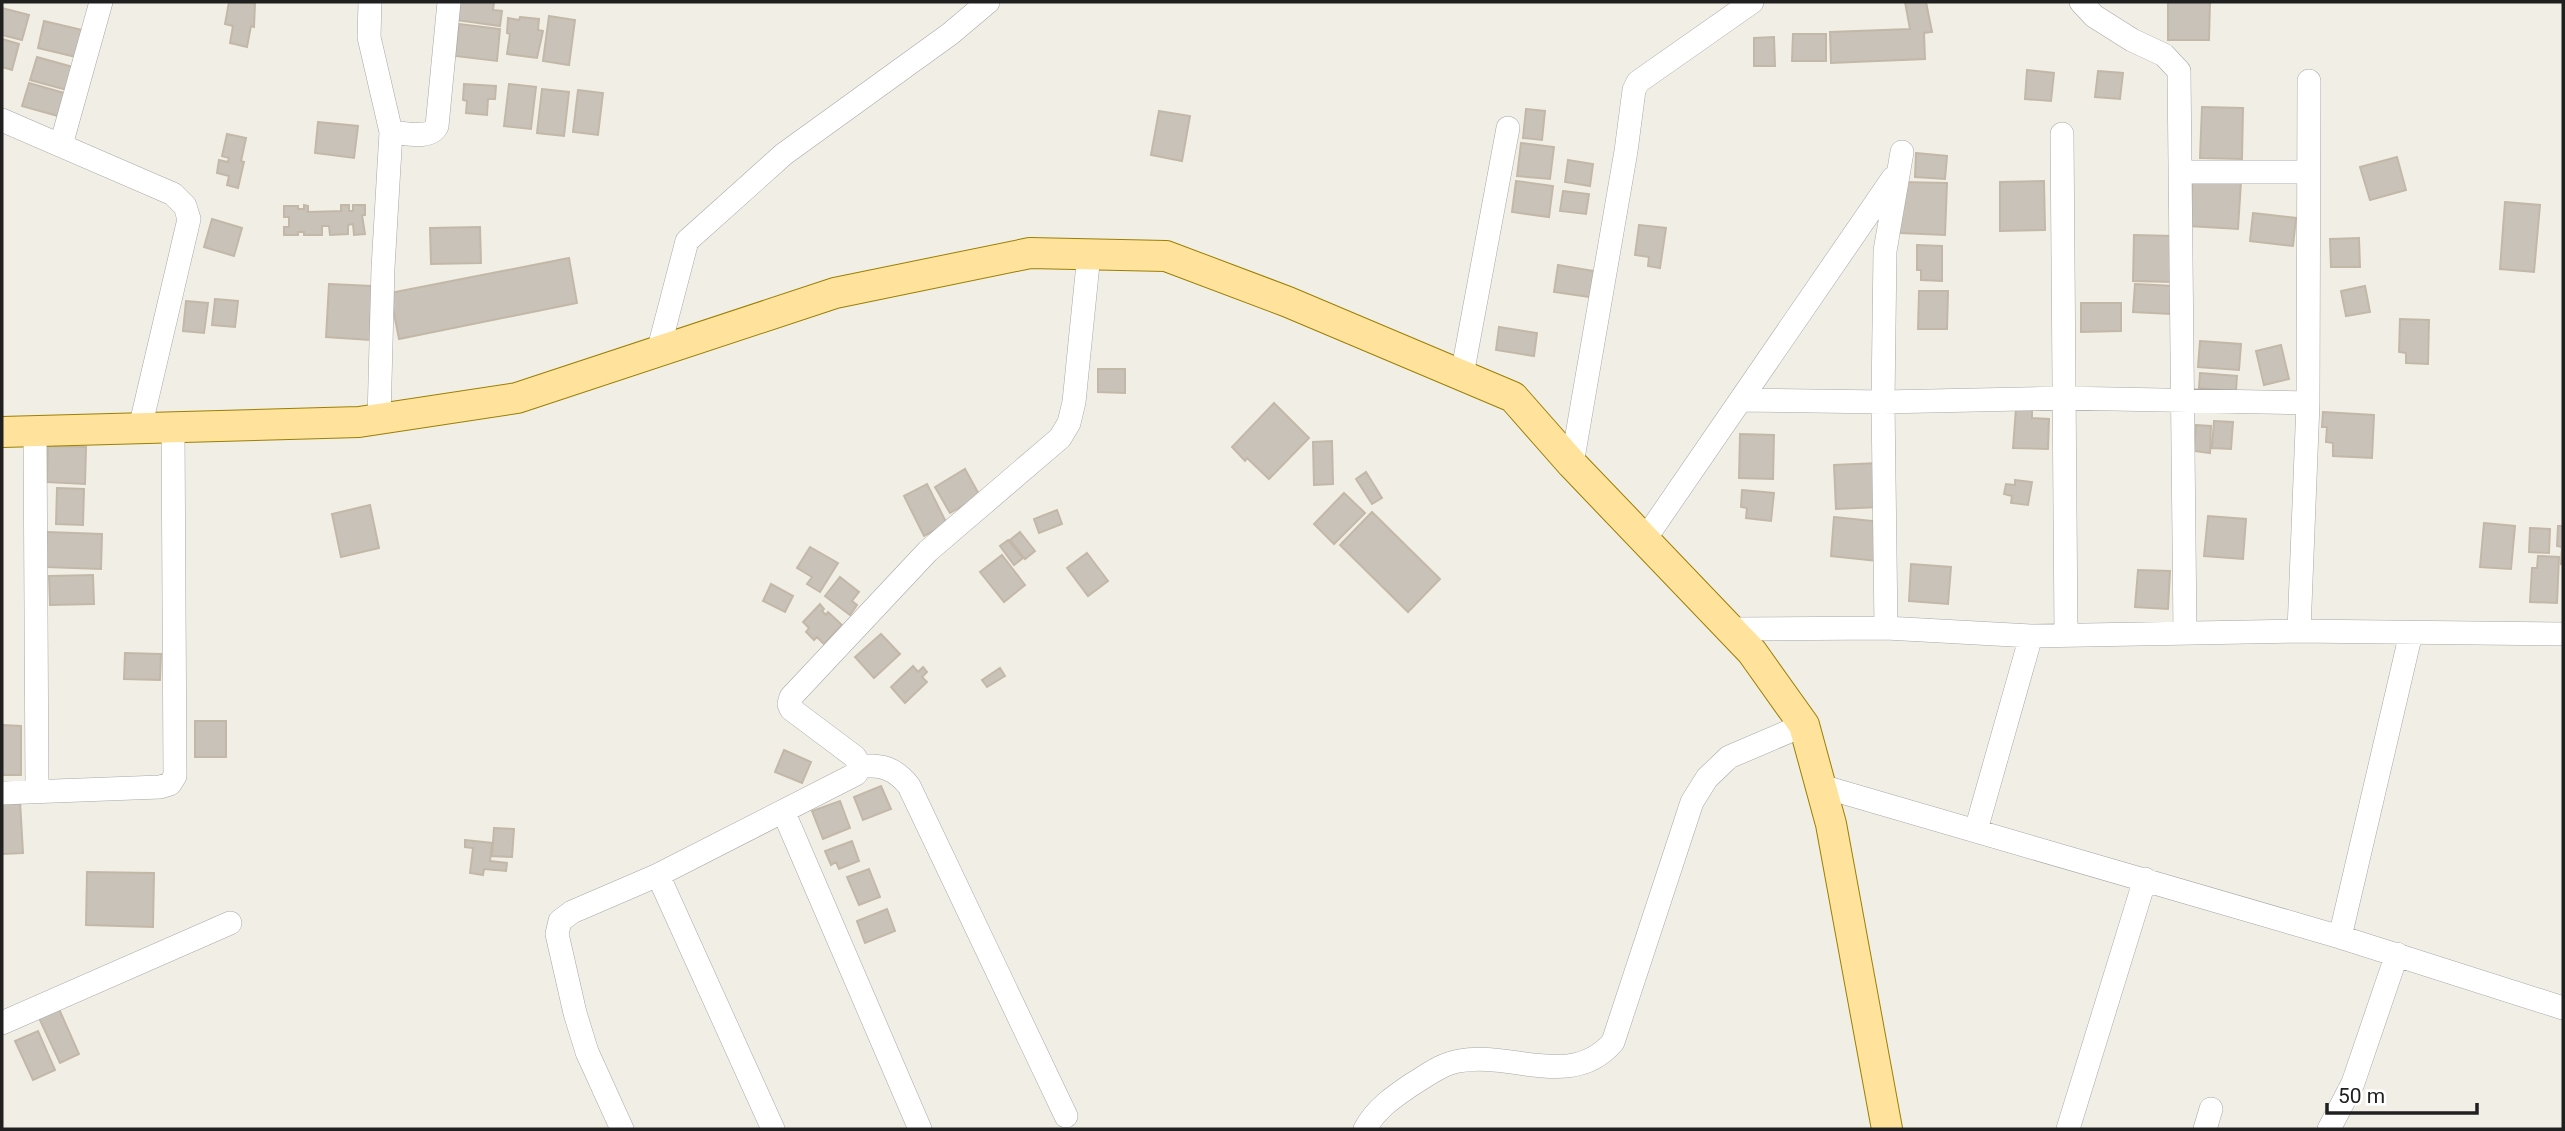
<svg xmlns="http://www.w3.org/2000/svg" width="2565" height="1131" font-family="Roboto,sans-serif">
<rect width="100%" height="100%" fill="#f1efe5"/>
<path fill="#c9c2b8" stroke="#c3b8a7" stroke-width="2" d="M 229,2 L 255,3 L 254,27 L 251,26 L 247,47 L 230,43 L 233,26 L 225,24 Z
M 459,2 L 494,2 L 493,10 L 502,11 L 500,26 L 456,20 Z
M 1905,2 L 1926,2 L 1932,32 L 1924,33 L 1925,59 L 1831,63 L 1830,32 L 1910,29 Z
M 2168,2 L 2210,2 L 2209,40 L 2168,40 Z
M 2,8 L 29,15 L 22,40 L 2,35 Z
M 549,16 L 575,20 L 569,65 L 543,61 Z
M 520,17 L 539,19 L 538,30 L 543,31 L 537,58 L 507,54 L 510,34 L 507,33 L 508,18 L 519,20 Z
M 44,21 L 82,30 L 76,57 L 38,48 Z
M 459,24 L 500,29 L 497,61 L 455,56 Z
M 1793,34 L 1826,34 L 1826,61 L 1792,61 Z
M 1774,37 L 1775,66 L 1754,66 L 1754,38 Z
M 2,39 L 19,44 L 12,70 L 2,67 Z
M 37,57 L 73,67 L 67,90 L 30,80 Z
M 2027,70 L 2054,73 L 2051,101 L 2025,99 Z
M 2098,71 L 2123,73 L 2120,99 L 2095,97 Z
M 29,83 L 71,95 L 65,118 L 22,106 Z
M 464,84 L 496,86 L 495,99 L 488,99 L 487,115 L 466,113 L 467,101 L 463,100 Z
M 509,84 L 536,87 L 531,129 L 504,126 Z
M 542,89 L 569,92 L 564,136 L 537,133 Z
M 578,90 L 603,93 L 598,135 L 573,132 Z
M 2202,107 L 2243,108 L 2242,159 L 2200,158 Z
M 1526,109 L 1545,111 L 1542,140 L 1523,138 Z
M 1159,111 L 1190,116 L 1182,161 L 1151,155 Z
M 318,122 L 358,126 L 354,158 L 315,153 Z
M 227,134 L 246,138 L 241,161 L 244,162 L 238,188 L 227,185 L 229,176 L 217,173 L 219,160 L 228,162 L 229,158 L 222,156 Z
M 1521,143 L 1554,147 L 1550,179 L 1517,176 Z
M 1916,153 L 1947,156 L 1945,179 L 1915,177 Z
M 2397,157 L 2406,190 L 2370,200 L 2360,167 Z
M 1568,160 L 1593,164 L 1590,186 L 1565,182 Z
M 2193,178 L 2241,182 L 2238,229 L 2189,226 Z
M 1516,181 L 1553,186 L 1549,217 L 1512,212 Z
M 2044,181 L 2045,230 L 2000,231 L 2000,182 Z
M 1901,182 L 1947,183 L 1945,235 L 1900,233 Z
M 1563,191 L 1589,194 L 1586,214 L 1560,211 Z
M 2505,202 L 2540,205 L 2534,272 L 2500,269 Z
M 304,205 L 308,206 L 308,212 L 341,211 L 341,205 L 349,205 L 349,211 L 353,211 L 353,205 L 365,205 L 365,215 L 362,215 L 365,234 L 354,235 L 353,224 L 348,225 L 348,234 L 330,235 L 329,226 L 322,226 L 322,235 L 304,235 L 304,232 L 298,232 L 298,235 L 284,235 L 284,227 L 289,227 L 289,217 L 284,217 L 284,206 L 298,206 L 298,209 L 304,209 Z
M 2253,213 L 2296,218 L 2293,246 L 2250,241 Z
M 212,219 L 242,228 L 234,256 L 204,247 Z
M 1639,225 L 1666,228 L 1660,268 L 1648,266 L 1649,257 L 1635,255 Z
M 480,227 L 481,263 L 431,264 L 430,228 Z
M 2134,235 L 2174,236 L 2172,282 L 2133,281 Z
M 2359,238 L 2360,267 L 2331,267 L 2330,239 Z
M 1917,245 L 1942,246 L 1942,281 L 1921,280 L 1921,270 L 1917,270 Z
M 569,258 L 577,303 L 399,339 L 390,293 Z
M 1558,265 L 1594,271 L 1590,297 L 1554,292 Z
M 329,284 L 372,286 L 370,340 L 326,337 Z
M 2135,284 L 2173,286 L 2171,314 L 2133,312 Z
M 2365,286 L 2370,312 L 2346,316 L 2341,291 Z
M 1919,291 L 1948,291 L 1947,329 L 1918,329 Z
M 215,299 L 238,301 L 235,327 L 212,325 Z
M 186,301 L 208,303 L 204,333 L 183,331 Z
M 2081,303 L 2121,303 L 2121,331 L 2081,332 Z
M 2400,319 L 2429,320 L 2428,364 L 2406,363 L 2406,353 L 2399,352 Z
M 1499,327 L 1537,333 L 1534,356 L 1496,350 Z
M 2200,341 L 2241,344 L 2239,370 L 2198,367 Z
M 2281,345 L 2289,379 L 2264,385 L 2256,351 Z
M 1098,369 L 1125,369 L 1125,393 L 1098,392 Z
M 2200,373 L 2237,376 L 2236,391 L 2199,388 Z
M 1274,403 L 1309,438 L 1269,479 L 1247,458 L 1245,461 L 1232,447 Z
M 2016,408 L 2032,408 L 2032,418 L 2049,419 L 2048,449 L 2013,448 Z
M 2323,412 L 2374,415 L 2372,458 L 2333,456 L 2333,443 L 2326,442 L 2327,427 L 2322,427 Z
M 2214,421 L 2233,422 L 2231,449 L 2212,448 Z
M 2196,425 L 2211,426 L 2210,453 L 2194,451 Z
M 1740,434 L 1774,435 L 1773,479 L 1739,478 Z
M 1332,441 L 1333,484 L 1314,485 L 1313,442 Z
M 48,446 L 86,447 L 85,484 L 47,482 Z
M 1878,463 L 1880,507 L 1836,509 L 1834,465 Z
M 965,469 L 980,496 L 950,513 L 935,487 Z
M 1366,472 L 1382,498 L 1372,504 L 1356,479 Z
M 2015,480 L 2032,482 L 2028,505 L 2011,503 L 2012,496 L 2004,494 L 2006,484 L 2015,485 Z
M 927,484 L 947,524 L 924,536 L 904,496 Z
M 57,488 L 84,489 L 83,525 L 56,524 Z
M 1742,490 L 1774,493 L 1771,521 L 1746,518 L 1747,508 L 1741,507 Z
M 1344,493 L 1365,513 L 1334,544 L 1314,524 Z
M 370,505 L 379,548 L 341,557 L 332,514 Z
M 1057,510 L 1062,524 L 1039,533 L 1034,519 Z
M 1372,512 L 1440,579 L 1408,612 L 1340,545 Z
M 2208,516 L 2246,519 L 2243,559 L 2204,556 Z
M 1834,517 L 1881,522 L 1877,561 L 1831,556 Z
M 2484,523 L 2515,526 L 2511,569 L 2480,567 Z
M 2558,526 L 2563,526 L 2563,564 L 2561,564 L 2562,547 L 2557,546 Z
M 2530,528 L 2550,529 L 2549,553 L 2529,552 Z
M 47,532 L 102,534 L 101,569 L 46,567 Z
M 1020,532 L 1035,551 L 1025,559 L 1010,540 Z
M 1008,540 L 1023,558 L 1014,565 L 1000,546 Z
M 810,547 L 838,563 L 820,592 L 807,584 L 812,577 L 797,568 Z
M 1087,553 L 1108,581 L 1088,596 L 1067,568 Z
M 1002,555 L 1025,585 L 1004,602 L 980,572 Z
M 2538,556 L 2559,557 L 2557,603 L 2530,602 L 2532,568 L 2537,568 Z
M 1911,564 L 1951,567 L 1948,604 L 1909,601 Z
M 2138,570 L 2170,571 L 2168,609 L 2135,607 Z
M 93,575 L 94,604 L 50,605 L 49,576 Z
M 840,577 L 859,592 L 852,601 L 857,605 L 850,615 L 825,596 Z
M 771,584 L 793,596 L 785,612 L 763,601 Z
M 820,604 L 824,609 L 822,611 L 826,615 L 828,612 L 842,625 L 824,644 L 817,637 L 814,640 L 806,632 L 809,628 L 803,622 Z
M 881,634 L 900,654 L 874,678 L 855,657 Z
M 125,653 L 161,654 L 160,680 L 124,679 Z
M 913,666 L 918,672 L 923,667 L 927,672 L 922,677 L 927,682 L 905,703 L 891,687 Z
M 1000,668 L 1005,676 L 987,687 L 982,680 Z
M 195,721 L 226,721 L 226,757 L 195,757 Z
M 2,725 L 21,726 L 21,775 L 2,775 Z
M 784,750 L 811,762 L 802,783 L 775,772 Z
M 881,786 L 891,809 L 863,820 L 854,797 Z
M 20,801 L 23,853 L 2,854 L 2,802 Z
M 840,801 L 850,828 L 823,839 L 812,811 Z
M 494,828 L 514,829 L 512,857 L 492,856 Z
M 465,840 L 492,843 L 490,861 L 507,863 L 506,871 L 484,869 L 483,875 L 470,873 L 473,848 L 465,847 Z
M 852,841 L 859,861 L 839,869 L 836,862 L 831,865 L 825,851 Z
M 869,869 L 880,897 L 859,905 L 847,877 Z
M 87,872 L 154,873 L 153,927 L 86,925 Z
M 887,909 L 895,931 L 865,943 L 857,921 Z
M 59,1009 L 79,1054 L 60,1063 L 39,1018 Z
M 38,1031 L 55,1070 L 33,1080 L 15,1041 Z"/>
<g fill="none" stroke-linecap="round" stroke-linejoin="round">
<defs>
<path id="minor" d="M 370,2 L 369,37 L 391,132 L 383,268 L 379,419
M 2081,2 L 2094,16 L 2132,40 L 2164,55 L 2179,71 L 2185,633
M 2,120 L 173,194 L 185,206 L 189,219 L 140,428
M 391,132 C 405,133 430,140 437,126 L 449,2
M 2062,134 L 2066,634
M 61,145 L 101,2
M 2181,172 L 2308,172
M 658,352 L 687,241 L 784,154 L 950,34 L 988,2
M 1462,375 L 1508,128
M 1741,400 L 1883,402 L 2063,398 L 2308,403
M 35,431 L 37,791
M 1572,464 L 1626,151 L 1634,90 L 1638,82 L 1752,2
M 1645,539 L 1893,178
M 1886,628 L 1883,402 L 1885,251 L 1902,152
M 1731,629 L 1886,628 L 2031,636 L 2299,631 L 2563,634
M 2299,631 L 2308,403 L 2309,81
M 860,766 C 882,765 895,768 909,786 L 1066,1116
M 1821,786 L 2340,937 L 2563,1008
M 2,793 L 160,787 L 170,784 L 175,776 L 173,427
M 784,813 L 920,1129
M 1976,830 L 2031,636
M 658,875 L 773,1129
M 2340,937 L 2411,633
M 2,1023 L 230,923
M 622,1129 L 587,1052 L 575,1013 L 557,934 L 560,921 L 572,912 L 658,875 L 856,774 L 860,766 L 855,757 L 791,709 L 789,704 L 791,697 L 928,551 L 1060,438 L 1069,423 L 1074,402 L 1089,254
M 1365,1129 C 1376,1109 1392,1098 1411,1085 C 1426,1076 1441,1064 1459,1061 C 1511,1051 1572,1090 1613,1042 L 1692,802 L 1707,778 L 1729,757 L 1804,725
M 2068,1129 L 2145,879
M 2205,1129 L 2211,1109
M 2329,1129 L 2353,1083 L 2397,954"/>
<path id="major" d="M 2,432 L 359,422 L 517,398 L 835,293 L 1030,253 L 1166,256 L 1288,302 L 1513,397 L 1572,464 L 1752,652 L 1804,725 L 1831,824 L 1887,1129"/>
</defs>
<use href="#minor" stroke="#a7a7a7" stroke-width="24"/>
<use href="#major" stroke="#9b7f00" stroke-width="32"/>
<use href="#minor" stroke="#fff" stroke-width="23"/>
<use href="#major" stroke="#ffe39c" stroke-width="30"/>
</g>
<rect width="2565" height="1131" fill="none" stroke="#202020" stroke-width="7"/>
<path d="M2327 1103v10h150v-10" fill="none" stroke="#202020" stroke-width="3.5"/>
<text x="2338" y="1103" font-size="21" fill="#202020" stroke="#ffffff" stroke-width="5" paint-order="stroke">50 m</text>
</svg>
